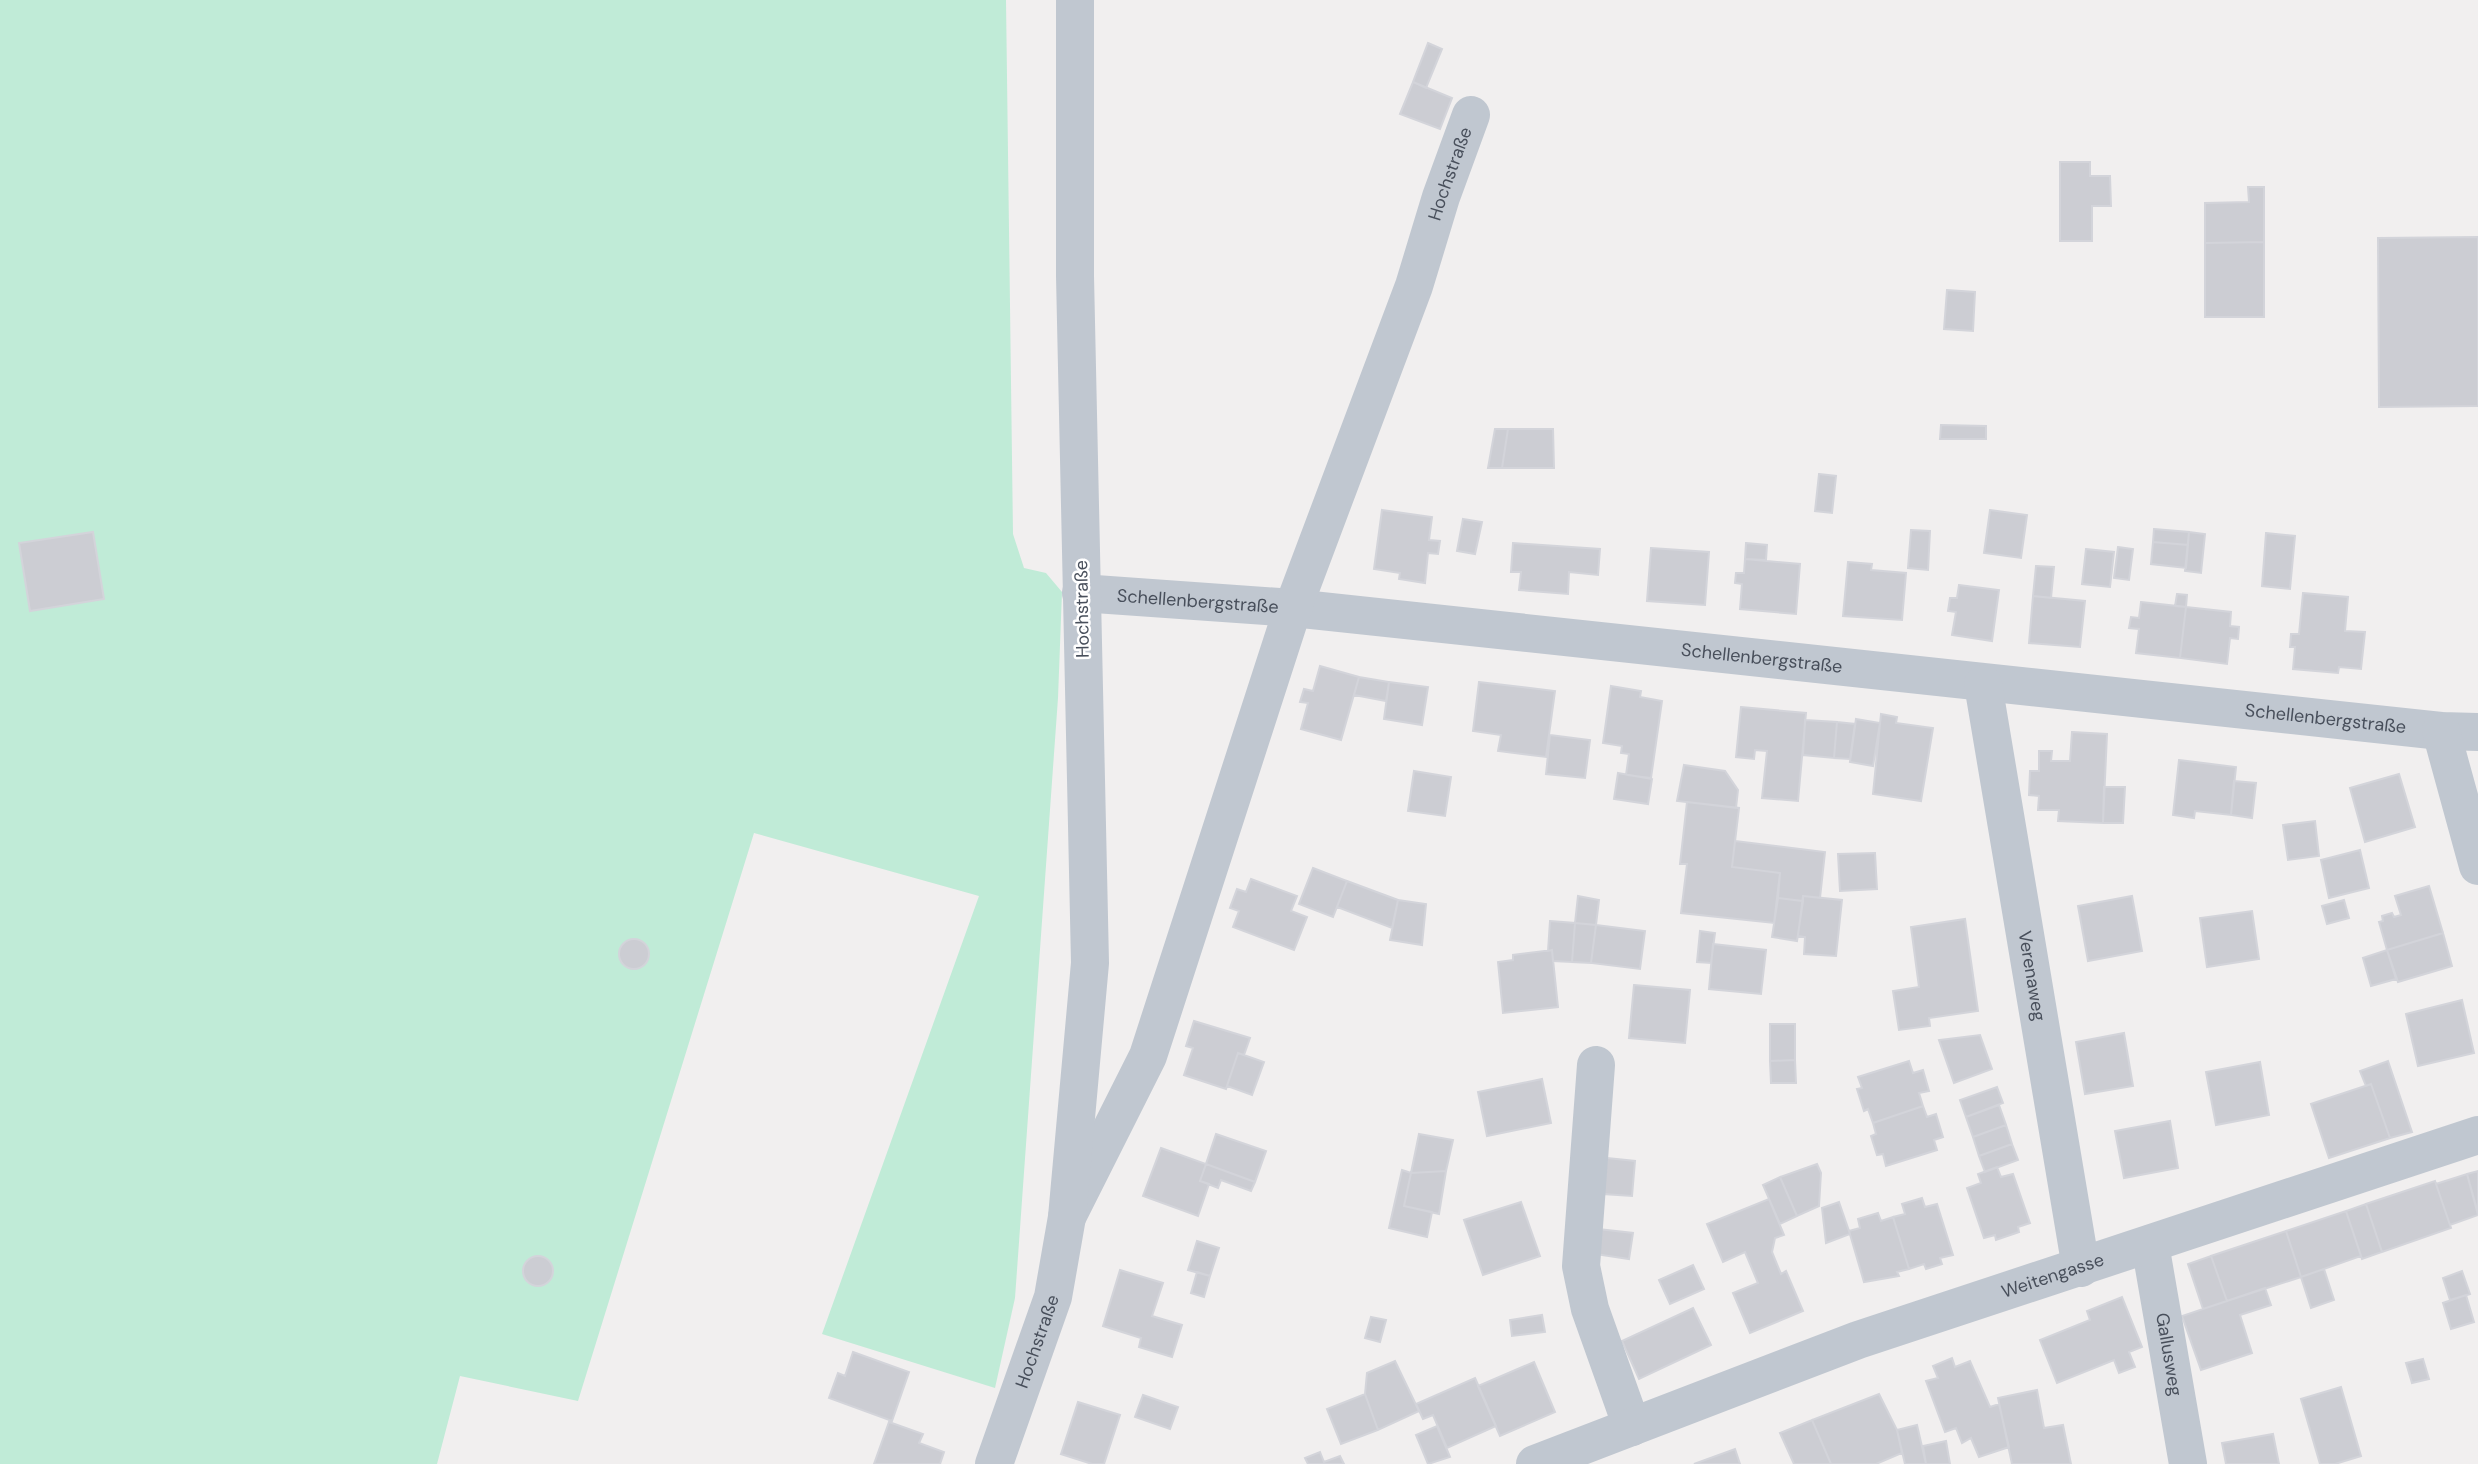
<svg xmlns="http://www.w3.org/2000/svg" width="2478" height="1464" font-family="'DM Sans',sans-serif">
<rect width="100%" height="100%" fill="#f1efef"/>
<path fill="#c0ebd7" d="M 0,0 L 1006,0 L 1013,534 L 1024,568 L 1046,573 L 1062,592 L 1058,698 L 1015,1298 L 995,1388 L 822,1334 L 979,896 L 754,833 L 578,1401 L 460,1376 L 437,1464 L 0,1464 Z"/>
<path fill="#cccdd3" stroke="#d3d4da" stroke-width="2" d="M 1428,43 L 1442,49 L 1426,88 L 1413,82 Z
M 1413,82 L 1452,98 L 1440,129 L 1400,114 Z
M 2060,162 L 2090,162 L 2090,176 L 2110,176 L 2111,206 L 2092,206 L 2092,241 L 2060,241 Z
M 2248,187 L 2264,187 L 2264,242 L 2205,243 L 2205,203 L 2249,202 Z
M 2478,237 L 2478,406 L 2379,407 L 2378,238 Z
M 2264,242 L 2264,317 L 2205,317 L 2205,243 Z
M 1947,290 L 1975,292 L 1973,331 L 1944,329 Z
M 1941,425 L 1986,426 L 1986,439 L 1940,439 Z
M 1495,429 L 1508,429 L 1502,468 L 1488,468 Z
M 1508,429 L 1553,429 L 1554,468 L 1502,468 Z
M 1819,474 L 1836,476 L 1832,513 L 1815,511 Z
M 1382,510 L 1432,517 L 1429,540 L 1440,541 L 1438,554 L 1428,553 L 1425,583 L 1399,579 L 1400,573 L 1374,569 Z
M 1990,510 L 2027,515 L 2021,558 L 1984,553 Z
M 1463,519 L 1482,522 L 1475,554 L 1457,551 Z
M 2154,529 L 2189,532 L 2188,545 L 2153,542 Z
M 1911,530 L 1930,531 L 1928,570 L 1908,568 Z
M 93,532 L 104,599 L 30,611 L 19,543 Z
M 2189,532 L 2205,534 L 2201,573 L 2185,571 Z
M 2266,533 L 2295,536 L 2290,589 L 2262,586 Z
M 2153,542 L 2188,545 L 2186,568 L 2151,564 Z
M 1513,543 L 1600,549 L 1598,575 L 1569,572 L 1568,594 L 1519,590 L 1521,572 L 1511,572 Z
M 1746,543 L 1767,545 L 1766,560 L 1745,559 Z
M 2118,547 L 2133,549 L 2129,580 L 2114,578 Z
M 1651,548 L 1709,552 L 1705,605 L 1647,601 Z
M 2086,549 L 2114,552 L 2110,587 L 2082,584 Z
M 1745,559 L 1800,564 L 1796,614 L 1740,609 L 1742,584 L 1735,583 L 1736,573 L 1744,573 Z
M 1848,562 L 1872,564 L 1871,570 L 1906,573 L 1902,620 L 1843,616 Z
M 2036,566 L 2054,567 L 2051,598 L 2033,596 Z
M 1959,585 L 1999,590 L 1992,641 L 1952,635 L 1956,612 L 1948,611 L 1950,598 L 1957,598 Z
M 2303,593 L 2348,597 L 2345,631 L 2365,632 L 2361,669 L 2339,667 L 2338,673 L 2293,669 L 2295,647 L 2290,647 L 2291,634 L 2299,634 Z
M 2177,594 L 2187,595 L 2186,607 L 2175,606 Z
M 2033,596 L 2085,601 L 2080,647 L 2029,643 Z
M 2141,602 L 2186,607 L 2180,658 L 2136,653 L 2139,629 L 2129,628 L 2131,617 L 2139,618 Z
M 2186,607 L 2231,612 L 2230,626 L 2239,627 L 2238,639 L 2230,638 L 2227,664 L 2180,658 Z
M 1320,666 L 1359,677 L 1341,740 L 1301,729 L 1308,703 L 1300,702 L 1304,689 L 1313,691 Z
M 1359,677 L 1389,682 L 1386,701 L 1354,695 Z
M 1389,682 L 1428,687 L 1422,725 L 1384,719 Z
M 1479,682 L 1555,691 L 1546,757 L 1498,751 L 1501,735 L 1473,731 Z
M 1611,686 L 1641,691 L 1640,697 L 1662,701 L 1651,778 L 1626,775 L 1629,754 L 1621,753 L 1622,746 L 1603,743 Z
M 1741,707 L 1806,713 L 1798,801 L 1762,798 L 1767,751 L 1755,750 L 1754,759 L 1736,757 Z
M 1881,714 L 1897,717 L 1896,723 L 1933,728 L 1921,801 L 1873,794 Z
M 1856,719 L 1880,723 L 1873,766 L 1850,762 Z
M 1805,720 L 1837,722 L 1834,758 L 1803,755 Z
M 1837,722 L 1855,724 L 1850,759 L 1834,758 Z
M 2072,732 L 2107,734 L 2103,823 L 2058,821 L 2059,810 L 2038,810 L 2039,796 L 2029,795 L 2030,771 L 2039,771 L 2039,751 L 2052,751 L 2051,761 L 2070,761 Z
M 1550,735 L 1590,740 L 1585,778 L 1546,774 Z
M 2179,760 L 2236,767 L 2231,815 L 2195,811 L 2194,818 L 2173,815 Z
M 1684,765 L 1725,771 L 1738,790 L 1736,808 L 1677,801 Z
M 1414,771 L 1451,777 L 1445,816 L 1408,811 Z
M 1618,773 L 1652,779 L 1648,804 L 1614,799 Z
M 2399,774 L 2415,827 L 2365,842 L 2350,788 Z
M 2234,781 L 2256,783 L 2252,818 L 2231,815 Z
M 2104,787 L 2125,787 L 2123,823 L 2103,823 Z
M 1687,802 L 1739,808 L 1732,867 L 1780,873 L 1774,923 L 1681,913 L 1687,864 L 1680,864 Z
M 2315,821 L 2319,856 L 2288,860 L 2283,825 Z
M 1735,841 L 1825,852 L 1820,898 L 1803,896 L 1803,901 L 1778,898 L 1780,873 L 1732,867 Z
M 2360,850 L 2369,888 L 2329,898 L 2321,860 Z
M 1875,853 L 1877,889 L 1840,891 L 1838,854 Z
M 1313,868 L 1347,881 L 1333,917 L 1299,904 Z
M 1251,879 L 1297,896 L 1291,911 L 1307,917 L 1294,950 L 1233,927 L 1239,911 L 1230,908 L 1237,889 L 1246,892 Z
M 1347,881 L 1398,900 L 1392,928 L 1337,907 Z
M 2429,886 L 2443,933 L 2387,950 L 2379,922 L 2383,921 L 2382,916 L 2392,913 L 2394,917 L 2401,915 L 2395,896 Z
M 1578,896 L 1599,900 L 1596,925 L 1575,923 Z
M 1803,896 L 1842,900 L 1836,956 L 1804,954 L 1805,937 L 1798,936 Z
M 2132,896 L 2142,951 L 2088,961 L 2078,906 Z
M 1778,898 L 1803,901 L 1797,941 L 1772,937 Z
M 1398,900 L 1426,904 L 1422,945 L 1390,940 Z
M 2344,900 L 2349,918 L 2327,924 L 2322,906 Z
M 2252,911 L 2259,959 L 2207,967 L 2200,918 Z
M 1965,919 L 1978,1011 L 1929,1018 L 1930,1026 L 1899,1030 L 1893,991 L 1919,987 L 1911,927 Z
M 1550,921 L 1575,923 L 1572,962 L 1553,961 L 1552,950 L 1548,951 Z
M 1575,923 L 1596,925 L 1591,963 L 1572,962 Z
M 1596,925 L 1645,931 L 1640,969 L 1591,963 Z
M 1700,931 L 1715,933 L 1711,963 L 1697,962 Z
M 2443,933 L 2452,966 L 2398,982 L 2387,950 Z
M619 954a15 15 0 1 1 30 0a15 15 0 1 1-30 0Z
M 1713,944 L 1766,950 L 1761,994 L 1709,989 Z
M 1552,950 L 1558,1007 L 1503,1013 L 1498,962 L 1513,960 L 1513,955 Z
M 2387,950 L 2396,979 L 2371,986 L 2363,958 Z
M 1634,985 L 1690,990 L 1685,1043 L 1629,1038 Z
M 2462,1000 L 2474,1053 L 2418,1066 L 2406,1014 Z
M 1194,1021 L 1250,1038 L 1244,1055 L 1238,1053 L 1226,1089 L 1184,1075 L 1193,1048 L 1186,1046 Z
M 1770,1024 L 1795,1024 L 1795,1060 L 1770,1061 Z
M 2124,1033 L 2133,1086 L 2085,1094 L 2076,1042 Z
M 1980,1035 L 1992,1069 L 1954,1083 L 1939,1040 Z
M 1238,1053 L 1264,1062 L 1252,1095 L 1227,1086 Z
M 1795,1060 L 1796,1083 L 1771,1083 L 1770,1061 Z
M 1909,1061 L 1913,1073 L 1923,1070 L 1929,1091 L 1919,1093 L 1923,1106 L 1873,1123 L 1868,1109 L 1864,1111 L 1857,1089 L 1862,1088 L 1858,1077 Z
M 2388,1061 L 2412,1132 L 2390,1138 L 2371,1084 L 2366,1086 L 2360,1071 Z
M 2260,1062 L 2269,1115 L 2216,1125 L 2206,1072 Z
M 1542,1079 L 1551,1123 L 1487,1136 L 1478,1092 Z
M 2371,1084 L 2390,1138 L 2329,1158 L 2311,1104 Z
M 1997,1087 L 2003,1103 L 1966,1117 L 1960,1100 Z
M 1999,1105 L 2006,1125 L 1973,1137 L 1966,1117 Z
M 1923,1106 L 1927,1117 L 1936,1114 L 1943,1137 L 1934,1140 L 1937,1150 L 1886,1166 L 1883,1154 L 1877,1155 L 1871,1136 L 1876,1134 L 1873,1123 Z
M 2170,1121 L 2178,1168 L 2124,1178 L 2115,1131 Z
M 2006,1125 L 2012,1144 L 1979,1156 L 1973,1137 Z
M 1216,1134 L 1266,1151 L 1255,1182 L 1206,1164 Z
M 1419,1134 L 1453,1140 L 1446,1171 L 1411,1173 Z
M 2012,1144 L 2018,1160 L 1985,1172 L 1979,1156 Z
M 1161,1148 L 1206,1164 L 1200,1181 L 1209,1184 L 1198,1216 L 1143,1196 Z
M 1607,1158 L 1635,1161 L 1632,1196 L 1603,1194 Z
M 1206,1164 L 1255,1182 L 1251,1191 L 1221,1180 L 1218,1188 L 1200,1181 Z
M 1817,1164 L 1821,1173 L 1819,1206 L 1797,1216 L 1780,1177 Z
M 1997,1167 L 2001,1177 L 2013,1174 L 2030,1223 L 2018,1227 L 2019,1232 L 1996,1240 L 1995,1235 L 1984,1238 L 1967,1188 L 1981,1183 L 1978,1174 Z
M 1402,1170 L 1411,1173 L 1404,1206 L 1432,1212 L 1427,1237 L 1389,1228 Z
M 1446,1171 L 1439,1214 L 1404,1206 L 1411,1173 Z
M 2478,1171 L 2478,1213 L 2467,1174 Z
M 2467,1174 L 2478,1215 L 2450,1225 L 2436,1184 Z
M 1780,1177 L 1797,1216 L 1780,1224 L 1763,1185 Z
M 2435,1181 L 2451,1228 L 2382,1252 L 2366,1204 Z
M 1922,1198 L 1925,1207 L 1937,1204 L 1953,1255 L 1940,1258 L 1942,1264 L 1926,1269 L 1924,1264 L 1909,1269 L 1893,1217 L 1905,1214 L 1902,1204 Z
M 1769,1199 L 1784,1235 L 1775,1238 L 1772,1252 L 1781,1274 L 1786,1271 L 1803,1311 L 1750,1333 L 1733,1293 L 1758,1283 L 1745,1252 L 1723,1262 L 1707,1224 Z
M 1521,1202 L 1540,1256 L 1483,1275 L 1464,1220 Z
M 1839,1202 L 1850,1234 L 1826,1243 L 1822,1208 Z
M 2366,1204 L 2382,1252 L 2362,1259 L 2346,1211 Z
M 2346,1211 L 2361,1256 L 2301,1277 L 2286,1231 Z
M 1878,1213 L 1881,1221 L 1893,1217 L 1909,1269 L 1897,1272 L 1899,1276 L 1864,1282 L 1849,1231 L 1860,1228 L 1858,1219 Z
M 1598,1229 L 1633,1233 L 1629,1259 L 1595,1254 Z
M 2286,1231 L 2301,1277 L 2227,1301 L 2211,1256 Z
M 1197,1241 L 1219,1248 L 1210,1276 L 1188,1270 Z
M523 1271a15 15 0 1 1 30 0a15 15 0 1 1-30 0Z
M 2211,1256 L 2227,1301 L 2203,1309 L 2188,1264 Z
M 1693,1265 L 1704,1289 L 1670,1304 L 1659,1280 Z
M 2324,1269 L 2334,1300 L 2311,1308 L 2301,1277 Z
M 1120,1270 L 1163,1283 L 1152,1316 L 1182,1325 L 1172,1357 L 1139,1347 L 1141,1338 L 1103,1326 Z
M 2462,1271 L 2470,1294 L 2450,1300 L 2443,1278 Z
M 1197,1272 L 1210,1276 L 1204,1297 L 1191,1293 Z
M 2265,1288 L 2271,1305 L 2240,1315 L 2252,1353 L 2201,1370 L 2182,1316 Z
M 2466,1295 L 2474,1322 L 2451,1329 L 2443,1303 Z
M 2122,1297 L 2142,1347 L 2129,1352 L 2135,1367 L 2119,1373 L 2114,1360 L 2057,1383 L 2040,1340 L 2090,1320 L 2087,1311 Z
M 1693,1308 L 1711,1345 L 1639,1379 L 1622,1341 Z
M 1542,1315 L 1545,1332 L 1512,1336 L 1510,1320 Z
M 1371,1317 L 1386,1320 L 1380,1342 L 1365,1338 Z
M 853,1352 L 909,1372 L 892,1421 L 829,1398 L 838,1373 L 845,1376 Z
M 1952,1358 L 1955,1367 L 1970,1361 L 1990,1407 L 1999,1404 L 2009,1447 L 1979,1457 L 1971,1438 L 1962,1443 L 1956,1428 L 1945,1432 L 1926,1381 L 1938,1378 L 1933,1366 Z
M 2423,1359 L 2429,1379 L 2412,1383 L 2406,1363 Z
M 1395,1361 L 1419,1411 L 1378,1430 L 1365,1394 L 1367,1373 Z
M 1534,1362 L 1555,1412 L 1500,1436 L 1478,1386 Z
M 1475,1378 L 1496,1426 L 1447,1448 L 1433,1415 L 1423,1419 L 1416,1404 Z
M 2341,1387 L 2361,1456 L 2335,1464 L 2320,1464 L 2301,1399 Z
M 2037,1390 L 2044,1428 L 2063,1425 L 2071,1464 L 2012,1464 L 1998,1398 Z
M 1365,1394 L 1378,1430 L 1341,1444 L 1327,1409 Z
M 1879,1394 L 1897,1430 L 1902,1453 L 1876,1464 L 1831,1464 L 1812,1420 Z
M 1143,1395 L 1178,1407 L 1170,1429 L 1135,1417 Z
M 1078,1402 L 1120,1415 L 1104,1464 L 1092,1464 L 1061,1454 Z
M 1812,1420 L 1831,1464 L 1794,1464 L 1780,1433 Z
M 889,1422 L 923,1434 L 919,1443 L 944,1452 L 940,1464 L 874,1464 Z
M 1917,1425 L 1926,1464 L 1905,1464 L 1897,1430 Z
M 1437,1426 L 1450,1457 L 1428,1464 L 1416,1435 Z
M 2273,1434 L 2279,1464 L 2226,1464 L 2222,1443 Z
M 1946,1441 L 1950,1464 L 1926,1464 L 1923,1446 Z
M 1735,1449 L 1740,1464 L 1694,1464 Z
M 1320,1452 L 1324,1462 L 1340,1456 L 1344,1464 L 1308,1464 L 1305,1458 Z"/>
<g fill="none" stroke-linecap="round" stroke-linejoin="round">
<g stroke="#c0c7d0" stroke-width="38">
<path id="s1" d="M 1081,593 L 1293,608 L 2441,731 L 2478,732"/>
<path id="s2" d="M 1983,684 L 2081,1268"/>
<path d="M 2441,731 L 2478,866"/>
<path d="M 1596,1065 L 1581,1266 L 1590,1309 L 1632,1427"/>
<path id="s3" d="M 1067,1217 L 1148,1056 L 1293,608 L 1414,286 L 1441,197 L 1471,115"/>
<path id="s4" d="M 2150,1244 L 2188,1464"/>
<path id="s5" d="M 1535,1464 L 1858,1340 L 2478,1135"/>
</g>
<path stroke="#c0c7d0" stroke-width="38" id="s6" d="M 994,1464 L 1053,1297 L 1067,1217 L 1090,963 L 1075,276 L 1075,0"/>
</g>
<g text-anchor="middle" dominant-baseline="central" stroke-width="5" stroke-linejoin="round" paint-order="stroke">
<g font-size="18" fill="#484f5b" stroke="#fff">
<text stroke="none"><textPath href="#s3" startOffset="1113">Hochstraße</textPath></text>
<text stroke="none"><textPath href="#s1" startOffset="117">Schellenbergstraße</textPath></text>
<text transform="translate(1082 609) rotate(-91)">Hochstraße</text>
<text stroke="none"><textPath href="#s1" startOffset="684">Schellenbergstraße</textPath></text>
<text stroke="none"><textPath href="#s1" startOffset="1251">Schellenbergstraße</textPath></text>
<text stroke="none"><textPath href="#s2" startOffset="296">Verenaweg</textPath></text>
<text stroke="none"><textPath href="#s5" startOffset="551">Weitengasse</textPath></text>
<text stroke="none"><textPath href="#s6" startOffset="130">Hochstraße</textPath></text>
<text stroke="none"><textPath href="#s4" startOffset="112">Gallusweg</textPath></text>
</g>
</g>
</svg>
